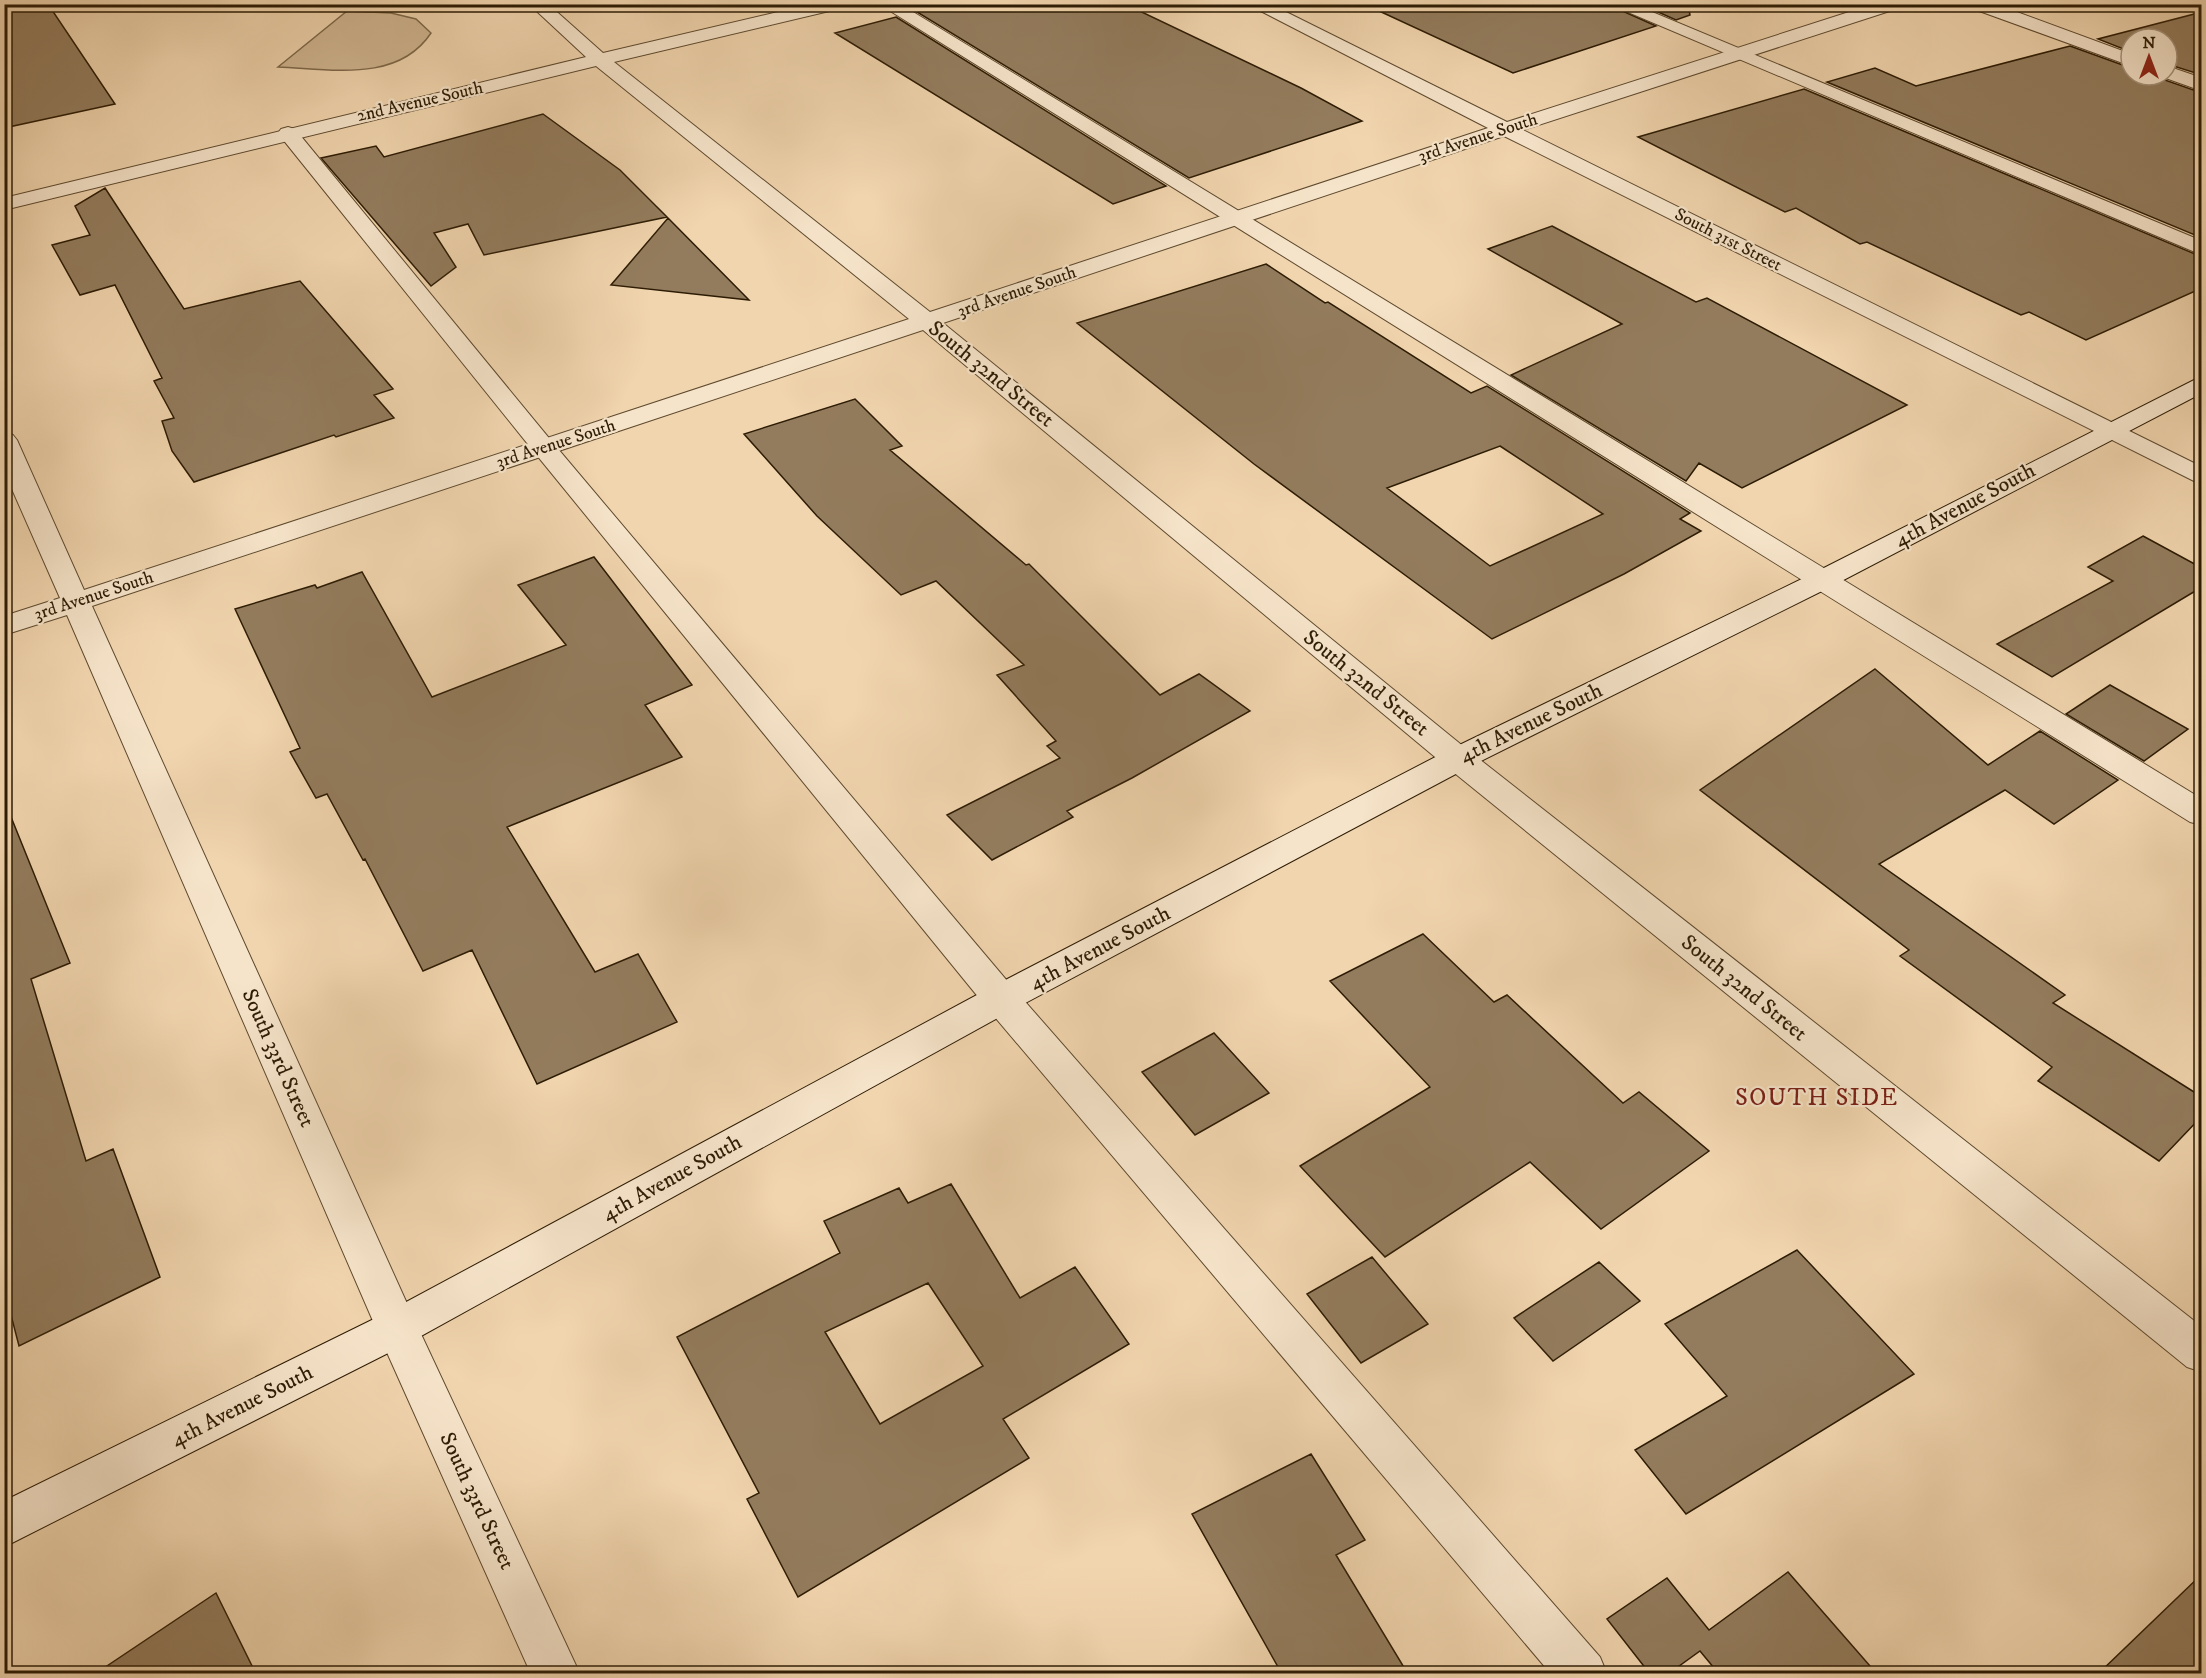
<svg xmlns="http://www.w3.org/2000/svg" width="2206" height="1678" font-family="'IM FELL DW Pica',serif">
<rect width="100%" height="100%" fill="#f1d5ae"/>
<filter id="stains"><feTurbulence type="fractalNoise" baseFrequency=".00333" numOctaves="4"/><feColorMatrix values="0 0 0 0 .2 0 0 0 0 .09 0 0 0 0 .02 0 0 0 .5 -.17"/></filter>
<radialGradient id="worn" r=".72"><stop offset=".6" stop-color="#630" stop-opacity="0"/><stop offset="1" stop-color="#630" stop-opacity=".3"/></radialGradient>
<path fill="#d0b691" stroke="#7e694b" stroke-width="1.5" d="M 347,11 L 391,13 L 416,19 L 431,33 C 398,83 331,69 278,67 Z"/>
<path fill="#937c5d" stroke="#2d1c05" stroke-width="1.5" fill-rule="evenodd" d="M 4,4 L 48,4 L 115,104 L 4,128 Z
M 944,4 L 1125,4 L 1301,88 L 1362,121 L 1189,178 L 917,12 Z
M 1364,4 L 1607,4 L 1656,26 L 1513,73 Z
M 1640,4 L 1688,4 L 1690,15 L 1676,20 Z
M 2202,12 L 2202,75 L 2167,64 L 2167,39 L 2131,39 L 2131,52 L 2098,39 Z
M 896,17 L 1166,186 L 1113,204 L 835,33 Z
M 2070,46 L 2131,68 L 2131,75 L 2158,75 L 2159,78 L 2202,93 L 2202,238 L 1827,82 L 1875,68 L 1916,86 Z
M 1804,89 L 2202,257 L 2202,288 L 2086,340 L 2029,312 L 2021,315 L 1867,242 L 1860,244 L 1796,208 L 1785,212 L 1638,137 Z
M 543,114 L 620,170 L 667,217 L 484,255 L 468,224 L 434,233 L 456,267 L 431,286 L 321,158 L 376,146 L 384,157 Z
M 105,188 L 184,309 L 300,281 L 393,389 L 374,395 L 394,418 L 336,437 L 334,435 L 194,482 L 172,451 L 162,421 L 174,418 L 154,381 L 162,378 L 115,285 L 80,295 L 52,245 L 90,235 L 75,206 Z
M 668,218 L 749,300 L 611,285 Z
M 1552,226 L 1696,302 L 1707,298 L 1907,405 L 1742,488 L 1699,463 L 1686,481 L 1511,375 L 1622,324 L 1488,249 Z
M 1266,264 L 1325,303 L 1328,302 L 1471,393 L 1487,386 L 1690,513 L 1680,519 L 1701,531 L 1624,574 L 1492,639 L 1254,464 L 1077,323 ZM 1500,446 L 1603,514 L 1490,566 L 1387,488 Z
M 855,399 L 902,446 L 890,450 L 1026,565 L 1029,564 L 1160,695 L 1199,674 L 1250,711 L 1132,778 L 1067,811 L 1073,817 L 992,860 L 947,815 L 1060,758 L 1047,746 L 1056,741 L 997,675 L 1024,665 L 936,581 L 901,595 L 817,516 L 744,434 Z
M 2143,536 L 2202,568 L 2202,587 L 2052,677 L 1997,644 L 2113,581 L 2088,567 Z
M 594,557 L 692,685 L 645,705 L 682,757 L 507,827 L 595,972 L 638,954 L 677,1022 L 537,1084 L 472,950 L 423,971 L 365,859 L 363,860 L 327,794 L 316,798 L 290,752 L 300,748 L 235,609 L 315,585 L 317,588 L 362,572 L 432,697 L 566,645 L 518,585 Z
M 1875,669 L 1988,765 L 2040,731 L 2118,780 L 2054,824 L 2005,790 L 1879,864 L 2065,995 L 2053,1003 L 2202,1097 L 2202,1116 L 2159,1161 L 2038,1081 L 2052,1067 L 1900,956 L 1909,950 L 1700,790 Z
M 2110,685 L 2188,729 L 2144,761 L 2066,714 Z
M 4,807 L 7,807 L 70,963 L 31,979 L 86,1161 L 113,1149 L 160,1277 L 19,1346 L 4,1288 Z
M 1423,934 L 1494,1002 L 1507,995 L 1623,1103 L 1639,1092 L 1709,1151 L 1601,1229 L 1530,1162 L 1385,1257 L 1300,1166 L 1430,1087 L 1330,981 Z
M 1214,1033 L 1269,1093 L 1195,1135 L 1142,1072 Z
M 951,1184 L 1020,1298 L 1075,1267 L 1129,1344 L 1003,1419 L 1029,1458 L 798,1597 L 747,1499 L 759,1493 L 677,1337 L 840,1253 L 824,1221 L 899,1188 L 908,1203 ZM 928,1283 L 983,1366 L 880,1424 L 825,1332 Z
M 1797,1250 L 1914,1374 L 1686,1514 L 1635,1450 L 1727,1396 L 1665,1324 Z
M 1372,1257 L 1428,1324 L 1361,1363 L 1307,1294 Z
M 1599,1262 L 1640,1301 L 1553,1361 L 1514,1318 Z
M 1311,1454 L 1365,1540 L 1336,1555 L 1408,1674 L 1282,1674 L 1192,1514 Z
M 1788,1572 L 1877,1674 L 1719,1674 L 1700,1651 L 1668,1674 L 1650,1674 L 1607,1619 L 1667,1578 L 1709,1630 Z
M 2202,1574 L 2202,1674 L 2098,1674 Z
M 216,1593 L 256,1674 L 95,1674 Z"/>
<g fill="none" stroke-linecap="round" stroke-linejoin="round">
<defs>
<path id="lane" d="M 879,4 L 900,4 L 2202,799 L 2202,825 L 2190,822 Z
M 1609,4 L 1633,4 L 2202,241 L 2202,255 Z
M 288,127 L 295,129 L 553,443 L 1014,989 L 1600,1657 L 1607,1674 L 1551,1674 L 988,1009 L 535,453 L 281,137 L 278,133 L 281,129 Z"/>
<path id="street" d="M 529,4 L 548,4 L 603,53 L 812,4 L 844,4 L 842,8 L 614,62 L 930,312 L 1488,128 L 1247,4 L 1270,4 L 1507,122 L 1874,4 L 1901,4 L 1899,8 L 1523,130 L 2202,467 L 2202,485 L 1504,136 L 943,323 L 1469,751 L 2202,1327 L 2202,1372 L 2187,1367 L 1447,767 L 923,330 L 92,606 L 414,1319 L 580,1674 L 531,1674 L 376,1328 L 67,615 L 4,635 L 4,616 L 60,598 L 4,471 L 4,432 L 13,435 L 17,440 L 84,590 L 909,319 L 596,66 L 4,210 L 4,198 L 586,57 Z
M 1969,4 L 1995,4 L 2131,54 L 2131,66 L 1971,8 Z
M 2167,66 L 2202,78 L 2202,91 L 2160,76 L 2167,75 Z"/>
<path id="secondary" d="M 2202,376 L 2202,393 L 1832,586 L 1469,767 L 1014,1009 L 412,1341 L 4,1547 L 4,1501 L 382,1315 L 988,989 L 1447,751 L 1812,574 Z"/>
</defs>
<use href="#lane" stroke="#5e4a2f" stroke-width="2"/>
<use href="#street" stroke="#5e4a2f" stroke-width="2"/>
<use href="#secondary" stroke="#2d1c05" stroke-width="2"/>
<use href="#lane" fill="#f6e4ca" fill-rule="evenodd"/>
<use href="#street" fill="#f6e4ca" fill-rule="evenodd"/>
<use href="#secondary" fill="#f6e4ca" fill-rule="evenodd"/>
</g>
<g text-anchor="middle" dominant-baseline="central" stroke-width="4.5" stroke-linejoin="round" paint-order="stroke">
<g font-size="18" fill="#2d1c05" stroke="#f6e4ca">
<text transform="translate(420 102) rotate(-13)">2nd Avenue South</text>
<text transform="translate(1478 138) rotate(-18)">3rd Avenue South</text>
<text transform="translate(1728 240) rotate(27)">South 31st Street</text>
<text transform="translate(1017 292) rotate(-19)">3rd Avenue South</text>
<text transform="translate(556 444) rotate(-18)">3rd Avenue South</text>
<text transform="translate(94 596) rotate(-18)">3rd Avenue South</text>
</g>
<g font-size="22" fill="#2d1c05" stroke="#f6e4ca">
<text transform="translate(991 374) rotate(39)">South 32nd Street</text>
<text transform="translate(1965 505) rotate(-28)">4th Avenue South</text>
<text transform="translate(1366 683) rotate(39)">South 32nd Street</text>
<text transform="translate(1531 723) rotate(-26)">4th Avenue South</text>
<text transform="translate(1100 948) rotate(-28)">4th Avenue South</text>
<text transform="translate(1744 988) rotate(39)">South 32nd Street</text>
<text transform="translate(278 1058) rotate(66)">South 33rd Street</text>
<text transform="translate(672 1178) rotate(-29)">4th Avenue South</text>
<text transform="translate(242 1406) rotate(-27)">4th Avenue South</text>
<text transform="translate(477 1501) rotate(65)">South 33rd Street</text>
</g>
<g font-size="24" letter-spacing="1.5" fill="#7a1f14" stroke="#f6e4ca">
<text x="1817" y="1098">SOUTH SIDE</text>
</g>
</g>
<rect width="2206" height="1678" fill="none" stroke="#f1d5ae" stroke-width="24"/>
<rect x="6" y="6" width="2194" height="1666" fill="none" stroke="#2d1c05" stroke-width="3"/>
<rect x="12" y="12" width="2182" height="1654" fill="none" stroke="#2d1c05" stroke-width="1.5"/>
<g transform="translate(2149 57)"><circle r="28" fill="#f6e4ca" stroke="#a6947b" stroke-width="1.5"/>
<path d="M0-4.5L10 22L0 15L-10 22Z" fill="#8f2418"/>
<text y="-9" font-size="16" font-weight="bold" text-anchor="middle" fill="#2d1c05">N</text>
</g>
<rect width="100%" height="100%" filter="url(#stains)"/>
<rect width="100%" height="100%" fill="url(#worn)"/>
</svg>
